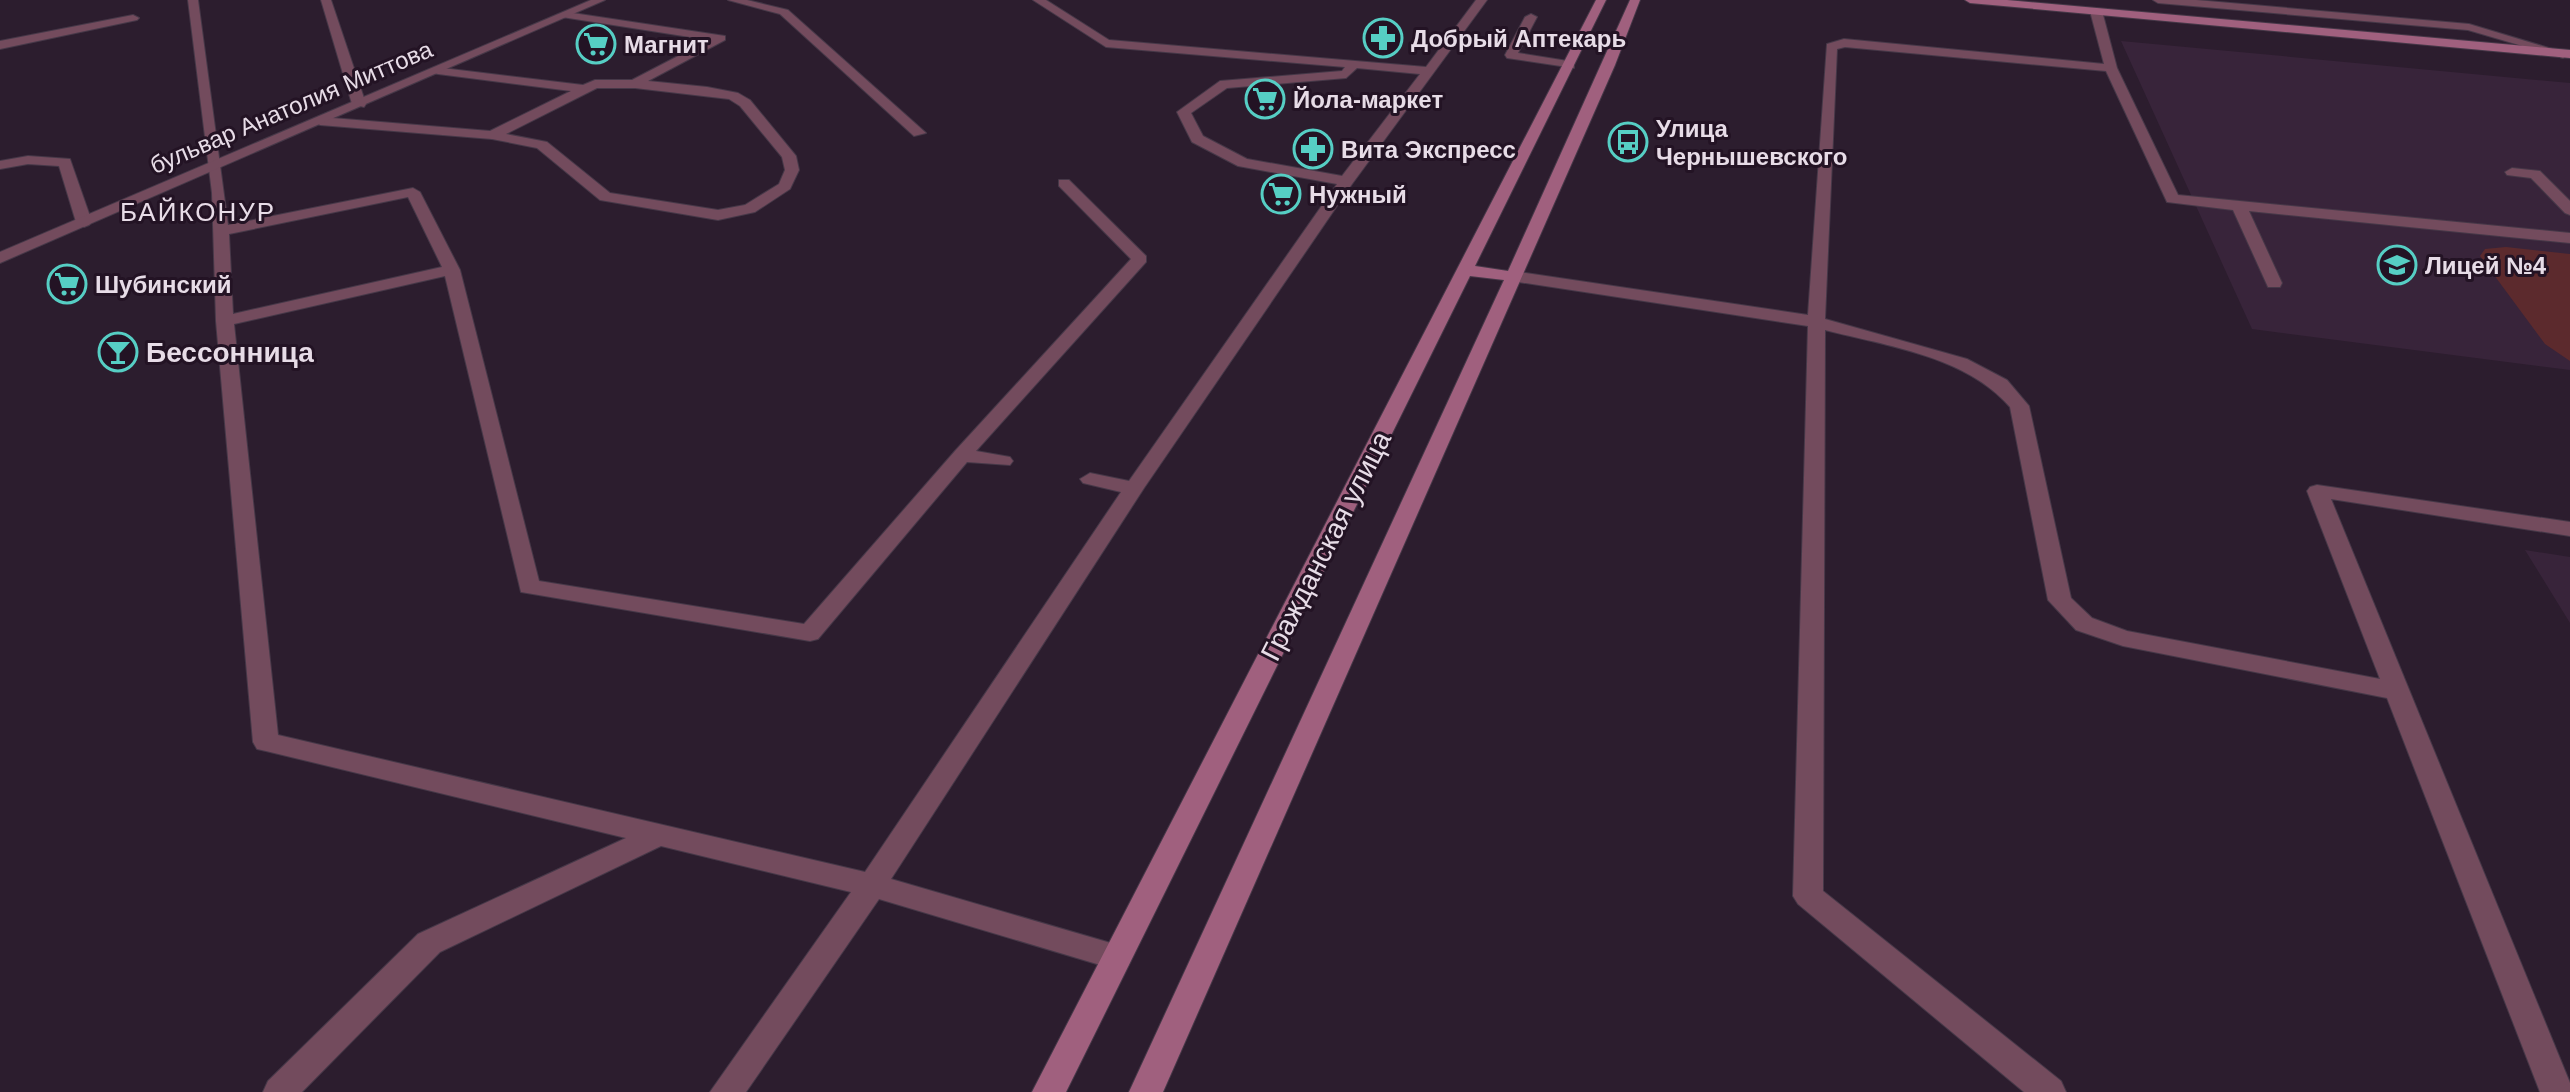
<svg xmlns="http://www.w3.org/2000/svg" width="2570" height="1092" font-family="Helvetica,sans-serif">
<rect width="100%" height="100%" fill="#2c1d2e"/>
<path fill="#38243a" d="M 2121,41 L 2570,83 L 2570,370 L 2252,329 Z
M 2525,550 L 2570,557 L 2570,623 Z"/>
<path fill="#5c2a2d" d="M 2506,247 L 2570,254 L 2570,361 L 2545,344 L 2480,256 L 2485,249 Z"/>
<g fill="none" stroke-linecap="round" stroke-linejoin="round">
<defs>
<path id="service" d="M 188,0 L 198,0 L 228,225 L 413,188 L 420,192 L 460,270 L 539,581 L 804,624 L 955,451 L 1131,259 L 1059,186 L 1059,180 L 1069,180 L 1146,256 L 1146,262 L 976,451 L 1010,457 L 1013,461 L 1010,465 L 967,462 L 818,639 L 810,641 L 521,592 L 445,276 L 234,324 L 278,735 L 865,872 L 1121,492 L 1083,483 L 1080,479 L 1090,473 L 1129,481 L 1337,184 L 1238,166 L 1192,142 L 1177,112 L 1220,81 L 1342,71 L 1345,67 L 1106,47 L 1033,0 L 1046,0 L 1109,40 L 1426,67 L 1476,0 L 1487,0 L 1352,184 L 1144,488 L 891,879 L 1128,948 L 1132,957 L 1128,966 L 1117,970 L 879,899 L 746,1092 L 710,1092 L 851,892 L 661,846 L 440,952 L 302,1092 L 263,1092 L 268,1081 L 418,934 L 626,838 L 266,751 L 257,749 L 253,742 L 216,321 L 212,193 ZM 1357,68 L 1420,74 L 1342,176 L 1247,159 L 1203,136 L 1191,113 L 1227,88 L 1346,78 ZM 408,197 L 442,267 L 233,314 L 229,234 Z
M 321,0 L 331,0 L 366,104 L 364,107 L 352,104 Z
M 728,0 L 747,0 L 788,10 L 926,133 L 914,136 L 780,14 Z
M 2153,0 L 2196,0 L 2469,24 L 2569,54 L 2563,58 L 2468,30 L 2158,3 Z
M 2096,8 L 2102,11 L 2117,68 L 2178,195 L 2570,233 L 2570,243 L 2249,211 L 2282,283 L 2280,287 L 2268,287 L 2233,210 L 2167,202 L 2106,71 L 1845,47 L 1837,49 L 1825,319 L 1967,359 L 2007,380 L 2029,406 L 2071,598 L 2092,618 L 2127,631 L 2380,679 L 2307,491 L 2310,487 L 2317,485 L 2570,522 L 2570,536 L 2331,499 L 2570,1083 L 2570,1092 L 2540,1092 L 2387,698 L 2123,646 L 2076,630 L 2048,600 L 2010,407 C 1966,356 1887,346 1825,330 L 1823,891 L 2061,1081 L 2066,1092 L 2024,1092 L 1798,904 L 1793,896 L 1808,326 L 1512,281 L 1504,276 L 1512,271 L 1808,315 L 1827,44 L 1844,39 L 2104,64 L 2090,11 Z
M 566,12 L 725,36 L 725,40 L 648,81 L 707,87 L 738,93 L 750,100 L 796,156 L 799,170 L 790,189 L 755,212 L 718,220 L 600,200 L 537,148 L 492,139 L 320,125 L 313,121 L 320,117 L 490,131 L 571,91 L 438,74 L 434,73 L 434,67 L 583,85 L 595,80 L 632,80 L 709,40 L 562,17 L 562,13 ZM 597,88 L 635,88 L 729,99 L 740,106 L 782,157 L 785,170 L 779,184 L 745,205 L 718,210 L 610,193 L 547,142 L 506,134 Z
M 1531,14 L 1537,17 L 1518,53 L 1574,62 L 1574,68 L 1507,58 L 1505,55 L 1525,17 Z
M 133,15 L 139,18 L 137,20 L 0,49 L 0,41 Z
M 28,156 L 70,159 L 92,222 L 89,225 L 84,227 L 76,222 L 59,166 L 28,164 L 0,169 L 0,161 Z
M 2512,168 L 2540,171 L 2570,201 L 2570,215 L 2565,213 L 2531,178 L 2507,175 L 2505,172 Z"/>
<path id="minor" d="M 591,0 L 605,0 L 0,263 L 0,252 Z"/>
<path id="secondary" d="M 1596,0 L 1606,0 L 1475,266 L 1508,271 L 1630,0 L 1640,0 L 1615,65 L 1163,1092 L 1129,1092 L 1504,280 L 1470,276 L 1066,1092 L 1032,1092 Z
M 1965,0 L 2007,0 L 2570,50 L 2570,58 L 1970,3 Z"/>
</defs>
<use href="#service" stroke="#463848" stroke-width="2"/>
<use href="#minor" stroke="#463848" stroke-width="2"/>
<use href="#secondary" stroke="#463848" stroke-width="2"/>
<use href="#service" fill="#734b5d" fill-rule="evenodd"/>
<use href="#minor" fill="#734b5d" fill-rule="evenodd"/>
<use href="#secondary" fill="#a0607e" fill-rule="evenodd"/>
</g>
<defs>
<symbol id="pharmacy-ring" viewBox="-11 -11 22 22"><circle r="9.5" fill="#231324" stroke="#56cec4" stroke-width="1.5"/><path d="M-2-6h4v4h4v4h-4v4h-4v-4h-4v-4h4Z" fill="#56cec4"/></symbol>
<symbol id="supermarket-ring" viewBox="-11 -11 22 22"><circle r="9.5" fill="#231324" stroke="#56cec4" stroke-width="1.5"/><path d="M-6-5.5h2.5l.6 2H6L4.5 2H-2.5L-4.4-4H-6ZM-1.5 3.2a1.3 1.3 0 1 0 .1 0ZM3 3.2a1.3 1.3 0 1 0 .1 0Z" fill="#56cec4"/></symbol>
<symbol id="bus-ring" viewBox="-11 -11 22 22"><circle r="9.5" fill="#231324" stroke="#56cec4" stroke-width="1.5"/><path d="M-5-6H5V4H4V6H2V4H-2V6H-4V4H-5ZM-3.5-4V0h7V-4ZM-3.5 1.2v1.5H-2V1.2ZM2 1.2v1.5H3.5V1.2Z" fill="#56cec4"/></symbol>
<symbol id="school-ring" viewBox="-11 -11 22 22"><circle r="9.5" fill="#231324" stroke="#56cec4" stroke-width="1.5"/><path d="M0-5L7-2L0 1L-7-2ZM-4 1L0 2.5L4 1V4Q0 6-4 4Z" fill="#56cec4"/></symbol>
<symbol id="bar-ring" viewBox="-11 -11 22 22"><circle r="9.5" fill="#231324" stroke="#56cec4" stroke-width="1.5"/><path d="M-6-5H6L.8 .8V4.5H3.5V6h-7V4.5H-.8V.8Z" fill="#56cec4"/></symbol>
</defs>
<g fill-rule="evenodd">
<use href="#pharmacy-ring" x="1361" y="16" width="44" height="44"/>
<use href="#supermarket-ring" x="574" y="22" width="44" height="44"/>
<use href="#supermarket-ring" x="1243" y="77" width="44" height="44"/>
<use href="#bus-ring" x="1606" y="120" width="44" height="44"/>
<use href="#pharmacy-ring" x="1291" y="127" width="44" height="44"/>
<use href="#supermarket-ring" x="1259" y="172" width="44" height="44"/>
<use href="#school-ring" x="2375" y="243" width="44" height="44"/>
<use href="#supermarket-ring" x="45" y="262" width="44" height="44"/>
<use href="#bar-ring" x="96" y="330" width="44" height="44"/>
</g>
<g text-anchor="middle" dominant-baseline="central" stroke-width="6" stroke-linejoin="round" paint-order="stroke">
<g font-size="24" font-weight="bold" fill="#e7dce7" stroke="#231324" text-anchor="start">
<text x="1411" y="38">Добрый Аптекарь</text>
<text x="624" y="44">Магнит</text>
<text x="1293" y="99">Йола-маркет</text>
<text x="1656" y="128">Улица<tspan x="1656" dy="28">Чернышевского</tspan></text>
<text x="1341" y="149">Вита Экспресс</text>
<text x="1309" y="194">Нужный</text>
<text x="2425" y="265">Лицей №4</text>
<text x="95" y="284">Шубинский</text>
</g>
<g font-size="24" fill="#e7dce7" stroke="#231324">
<text transform="translate(291 107) rotate(-23)">бульвар Анатолия Миттова</text>
</g>
<g font-size="26" letter-spacing="2" fill="#e7dce7" stroke="#231324">
<text x="198" y="212">БАЙКОНУР</text>
</g>
<g font-size="28" font-weight="bold" fill="#e7dce7" stroke="#231324" text-anchor="start">
<text x="146" y="352">Бессонница</text>
</g>
<g font-size="28" fill="#e7dce7" stroke="#231324">
<text transform="translate(1326 546) rotate(-63)">Гражданская улица</text>
</g>
</g>
</svg>
